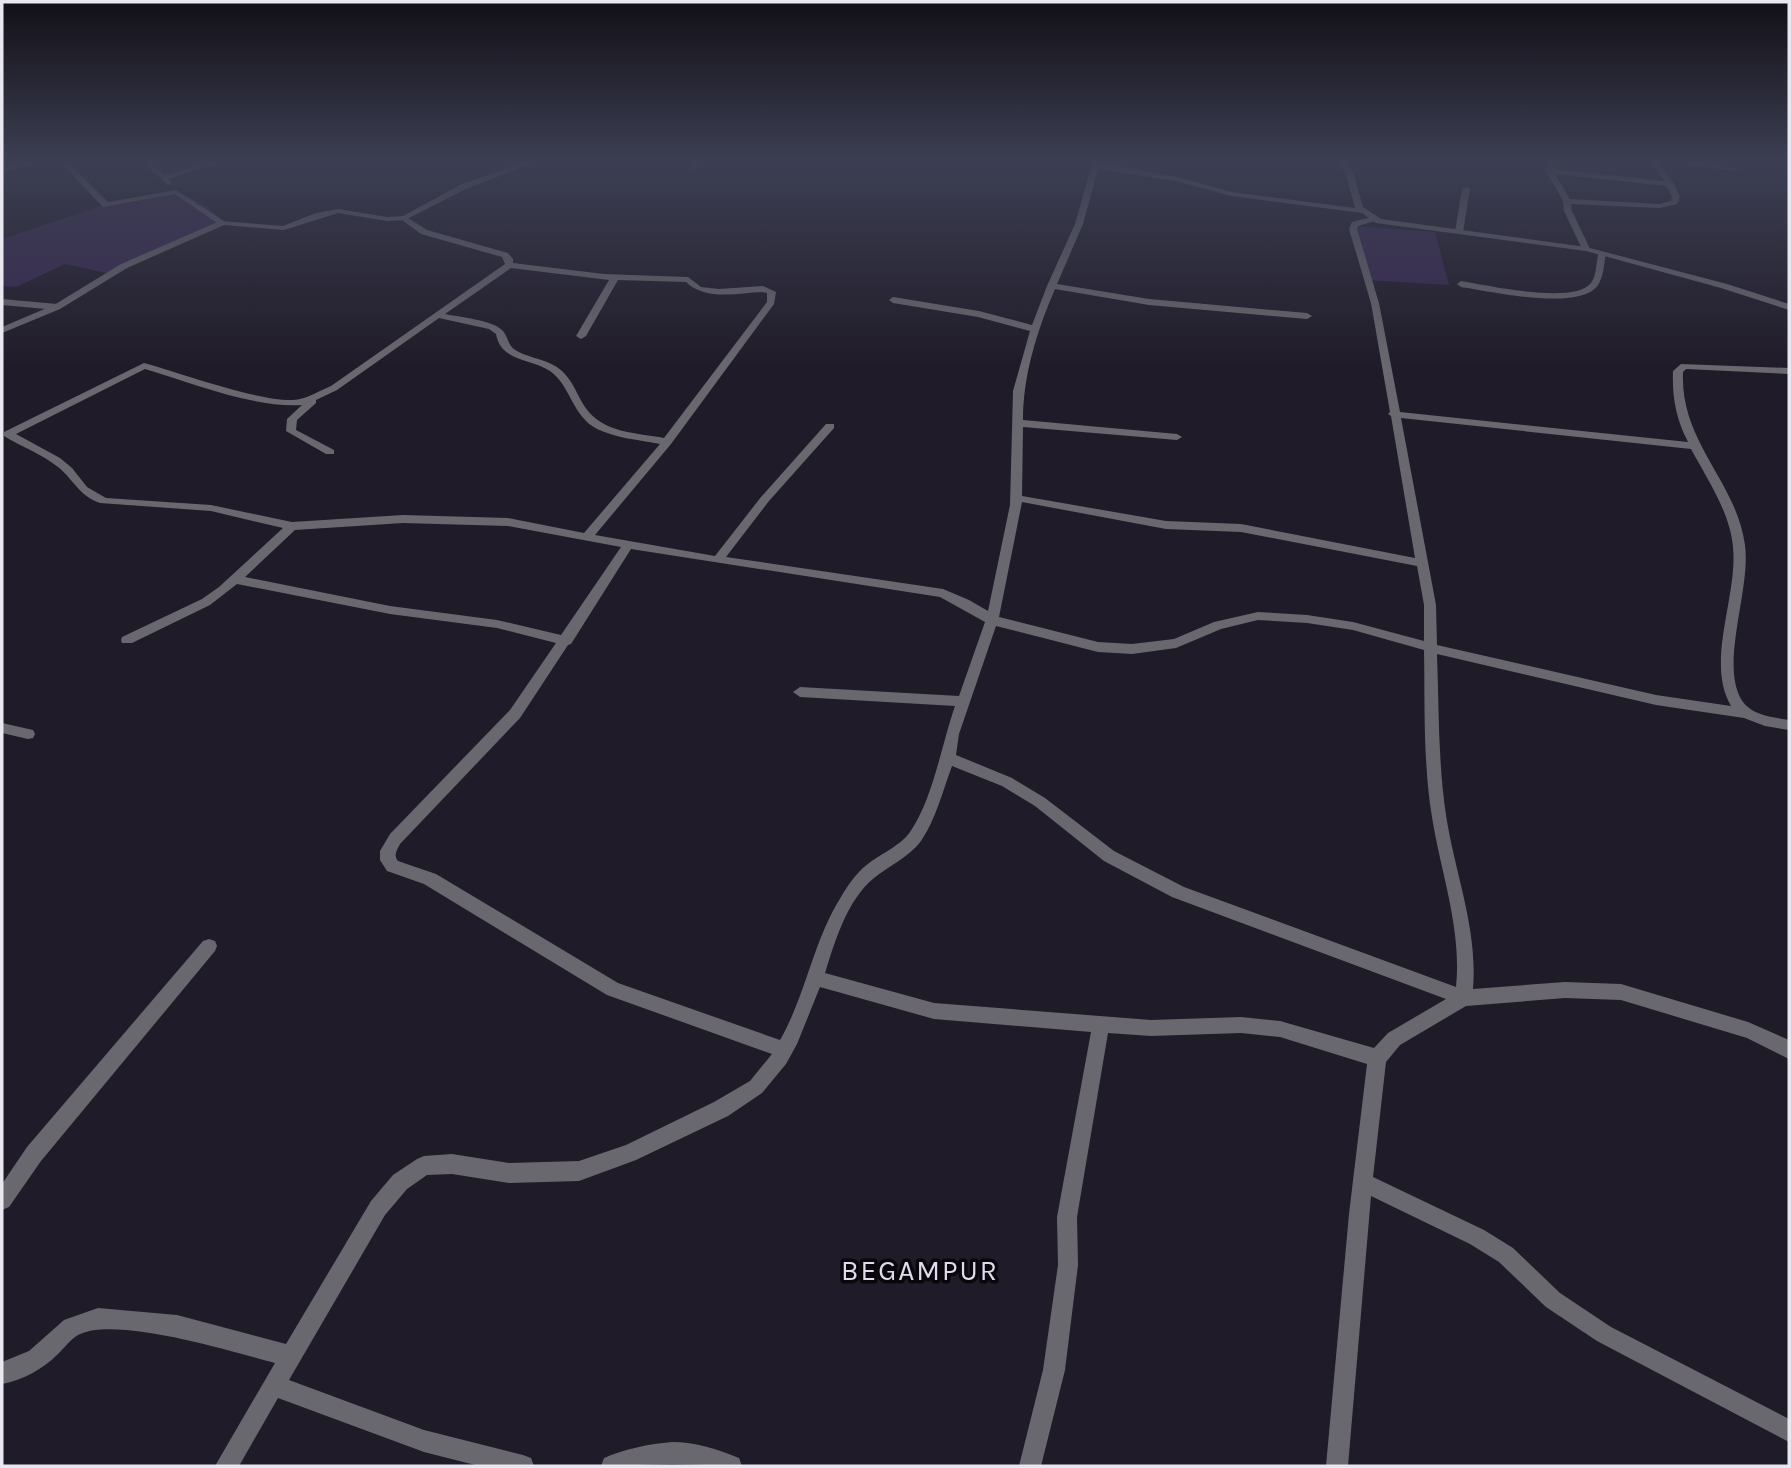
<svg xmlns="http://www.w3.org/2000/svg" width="1791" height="1468" font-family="Karla,sans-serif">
<rect width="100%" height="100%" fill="#201b28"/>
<path fill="#382850" d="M 178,192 L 206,206 L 223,222 L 111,274 L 65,264 L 16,287 L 2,286 L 2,242 L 4,240 L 2,239 L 103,205 L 131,203 Z
M 1354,226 L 1435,232 L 1449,285 L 1368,280 Z"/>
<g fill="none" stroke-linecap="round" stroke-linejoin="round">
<path fill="#6a686f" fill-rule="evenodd" d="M 694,161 L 702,161 L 696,169 L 690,169 Z"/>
<path fill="#6a686f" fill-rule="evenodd" d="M 29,161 L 43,161 L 2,172 L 2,168 Z
M 59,161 L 67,161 L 108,202 L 176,190 L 227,223 L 220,225 L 175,194 L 103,207 Z
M 141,161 L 149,161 L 164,175 L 211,161 L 223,161 L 168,179 L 172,183 L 168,185 Z
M 1093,161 L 1177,177 L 1232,192 L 1362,209 L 1366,211 L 1362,213 L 1231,196 L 1176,181 L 1098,169 L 1083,224 L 1057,284 L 1149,299 L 1307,313 L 1312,316 L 1307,319 L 1149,305 L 1055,289 C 1037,331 1023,375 1023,420 L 1177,434 L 1182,437 L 1177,440 L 1023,427 L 1022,496 L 1166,521 L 1241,524 L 1415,558 L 1391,416 L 1388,414 L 1390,412 L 1371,303 L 1349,229 L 1352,222 L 1372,217 L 1376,219 L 1375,221 L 1358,226 L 1357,229 L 1379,303 L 1400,412 L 1688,442 C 1676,419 1672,397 1673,371 L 1681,364 L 1789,368 L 1789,374 L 1686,369 L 1683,372 C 1680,443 1736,480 1745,545 C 1751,589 1720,662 1741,699 C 1751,716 1773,717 1789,720 L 1789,730 L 1765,726 L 1744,718 L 1656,705 L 1437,654 C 1439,708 1438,762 1446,815 C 1455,874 1478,929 1473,989 L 1565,982 L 1621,984 L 1748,1022 L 1789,1040 L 1789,1059 L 1747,1038 L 1621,1000 L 1565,998 L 1466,1006 L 1400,1045 L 1386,1062 L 1373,1177 L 1484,1230 L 1513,1248 L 1560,1293 L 1611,1327 L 1789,1419 L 1789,1442 L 1597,1341 L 1546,1307 L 1499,1262 L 1470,1244 L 1371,1196 L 1348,1466 L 1326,1466 L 1349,1214 L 1367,1064 L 1280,1037 L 1241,1033 L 1151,1036 L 1108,1033 L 1077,1217 L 1078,1265 L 1065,1370 L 1041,1466 L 1019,1466 L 1043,1370 L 1058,1265 L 1057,1217 L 1091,1032 L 934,1019 L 820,987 L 797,1044 L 786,1064 L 762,1093 L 728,1116 L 636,1160 L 579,1181 L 509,1183 L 452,1174 L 427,1175 L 407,1189 L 385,1215 L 289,1380 L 424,1430 L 523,1455 L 531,1458 L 534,1466 L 479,1466 L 424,1452 L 278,1398 L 239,1466 L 215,1466 L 275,1363 C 234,1352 114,1315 78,1335 C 71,1339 64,1348 58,1354 C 43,1369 23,1380 2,1384 L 2,1362 L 29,1351 L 64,1320 L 98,1308 L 177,1315 L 286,1344 L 371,1201 L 393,1175 L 417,1159 L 424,1156 L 452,1154 L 509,1163 L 579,1161 L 626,1145 L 714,1102 L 750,1081 L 772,1054 L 607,995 L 424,884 L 387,871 L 380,860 L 380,851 L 390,834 L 510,710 L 556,643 L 497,628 L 390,614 L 237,584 L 210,605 L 132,643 L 122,643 L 121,640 L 122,637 L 202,599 L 219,587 L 283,528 L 211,511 L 100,503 C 78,495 75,481 58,467 C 42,454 22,447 4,436 L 4,432 L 144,363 C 178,372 269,406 300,399 C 310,397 321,390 331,386 L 505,264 L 502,257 L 421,234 L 402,220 L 402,216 L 405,216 L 427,230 L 508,253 L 513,259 L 513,263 L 604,274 L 688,277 L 701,287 L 719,289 L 763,286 L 776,292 L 774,304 L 671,444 L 595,535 L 715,556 L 761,497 L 826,424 L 834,424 L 834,428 L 769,501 L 726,557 L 943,589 L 969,600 L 988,611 L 1010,505 L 1013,391 L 1030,331 L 978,317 L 893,303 L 889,300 L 893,297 L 979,311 L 1032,325 L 1047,286 L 1075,224 ZM 511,268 L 609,280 L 576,336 L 581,339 L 586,336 L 618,280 L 686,282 C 706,301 737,293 762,292 L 767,293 L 767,302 L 664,438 C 637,433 602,433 585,407 C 577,395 573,381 562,371 C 549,359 531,359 517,351 C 507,346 509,337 502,330 C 492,320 459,317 445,314 ZM 439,318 L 489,329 L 496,334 C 501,362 531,358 550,371 C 571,386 572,416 597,429 C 616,438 639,440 660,444 L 584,533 L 508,518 L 403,515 L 292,522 L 211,505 L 106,498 L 87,487 L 72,468 L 60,458 L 16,434 L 145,369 C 193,383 252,408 302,405 L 287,419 L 286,431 L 326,454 L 334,454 L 334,450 L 296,430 L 297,420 L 316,403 L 316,400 L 337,390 ZM 1401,418 L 1691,449 C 1707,479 1730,512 1733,547 C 1738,596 1705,662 1731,706 L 1656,695 L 1437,645 L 1436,605 ZM 1022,502 L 1166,529 L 1241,532 L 1417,566 L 1424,605 L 1424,641 L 1353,622 L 1307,615 L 1258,612 L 1214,622 L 1174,639 L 1132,644 L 1098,642 L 999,617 ZM 403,523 L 508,526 L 621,547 L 561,635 L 497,620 L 390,606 L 245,577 L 295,530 ZM 631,549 L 940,597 L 985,622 L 959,696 L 800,687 L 793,692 L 800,697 L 955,706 C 942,743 933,799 910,832 C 899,848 874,856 860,871 C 853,878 846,888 841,897 C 813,941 806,995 780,1040 L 618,983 L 436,874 L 398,861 C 393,855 397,850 400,844 L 520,718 L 568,645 L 571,644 ZM 1258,620 L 1307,623 L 1353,630 L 1424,650 C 1425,706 1423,763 1432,817 C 1441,874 1462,929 1456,987 L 1184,887 L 1114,851 L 1045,798 L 1012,778 L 956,755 L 959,734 L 996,626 L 1098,652 L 1132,654 L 1176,648 L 1221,629 ZM 952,766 L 1002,786 L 1035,806 L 1104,861 L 1172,897 L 1446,999 L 1388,1033 L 1374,1048 L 1280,1021 L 1241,1017 L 1151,1020 L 934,1003 L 825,973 C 835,941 847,900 874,878 C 889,866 910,856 921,841 C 936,819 943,790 952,766 Z
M 1650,161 L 1657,161 L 1674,184 L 1680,197 L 1677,204 L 1659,208 L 1571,204 L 1572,211 L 1590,249 L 1583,251 L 1564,211 L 1563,201 L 1546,171 L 1547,163 L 1553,163 L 1554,169 L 1664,181 ZM 1555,174 L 1666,186 L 1672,197 L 1671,201 L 1659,204 L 1570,199 Z
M 1667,161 L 1691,161 L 1739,169 L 1735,171 Z
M 1466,187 L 1470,189 L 1463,232 L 1459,234 L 1455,232 L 1462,189 Z
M 1599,251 L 1606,253 C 1604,263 1604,276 1598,285 C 1580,312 1489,291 1461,287 L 1457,284 L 1461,281 C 1486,285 1574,305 1591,283 C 1597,275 1596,261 1599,251 Z
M 2,299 L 57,304 L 61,307 L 57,310 L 2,305 Z
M 2,723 L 33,730 L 35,734 L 33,738 L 28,739 L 2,733 Z
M 209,939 L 215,941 L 217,946 L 215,951 L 41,1161 L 9,1207 L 2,1210 L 2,1184 L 27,1147 L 203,941 Z
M 672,1442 C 696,1442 717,1449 739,1458 L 742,1466 L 672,1464 L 601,1466 L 604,1458 C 625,1449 648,1444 672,1442 Z"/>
<path fill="#6a686f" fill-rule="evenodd" d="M 527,161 L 538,161 L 466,189 L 405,220 L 387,221 L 338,213 L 284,230 L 224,225 L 127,268 L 60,309 L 2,333 L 2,327 L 54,305 L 121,264 L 220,221 L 283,226 L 316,213 L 338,209 L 387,217 L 403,216 L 460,185 Z
M 1339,161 L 1346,161 L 1353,172 L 1363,207 L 1381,219 L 1586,247 L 1727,284 L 1789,304 L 1789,310 L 1721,288 L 1586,251 L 1376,223 L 1355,208 L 1345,172 Z"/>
</g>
<linearGradient id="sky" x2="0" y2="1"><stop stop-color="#120f16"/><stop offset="0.44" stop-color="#3c3f53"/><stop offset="1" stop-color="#3c3f53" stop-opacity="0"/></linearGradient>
<rect width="1791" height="367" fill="url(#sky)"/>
<g text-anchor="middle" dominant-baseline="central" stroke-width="7" stroke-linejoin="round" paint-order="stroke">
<g font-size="28" letter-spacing="2" fill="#e0daec" stroke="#09070c">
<text x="920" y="1270">BEGAMPUR</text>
</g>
</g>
<rect width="1791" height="1468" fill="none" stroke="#e9e7ef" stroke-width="7"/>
</svg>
